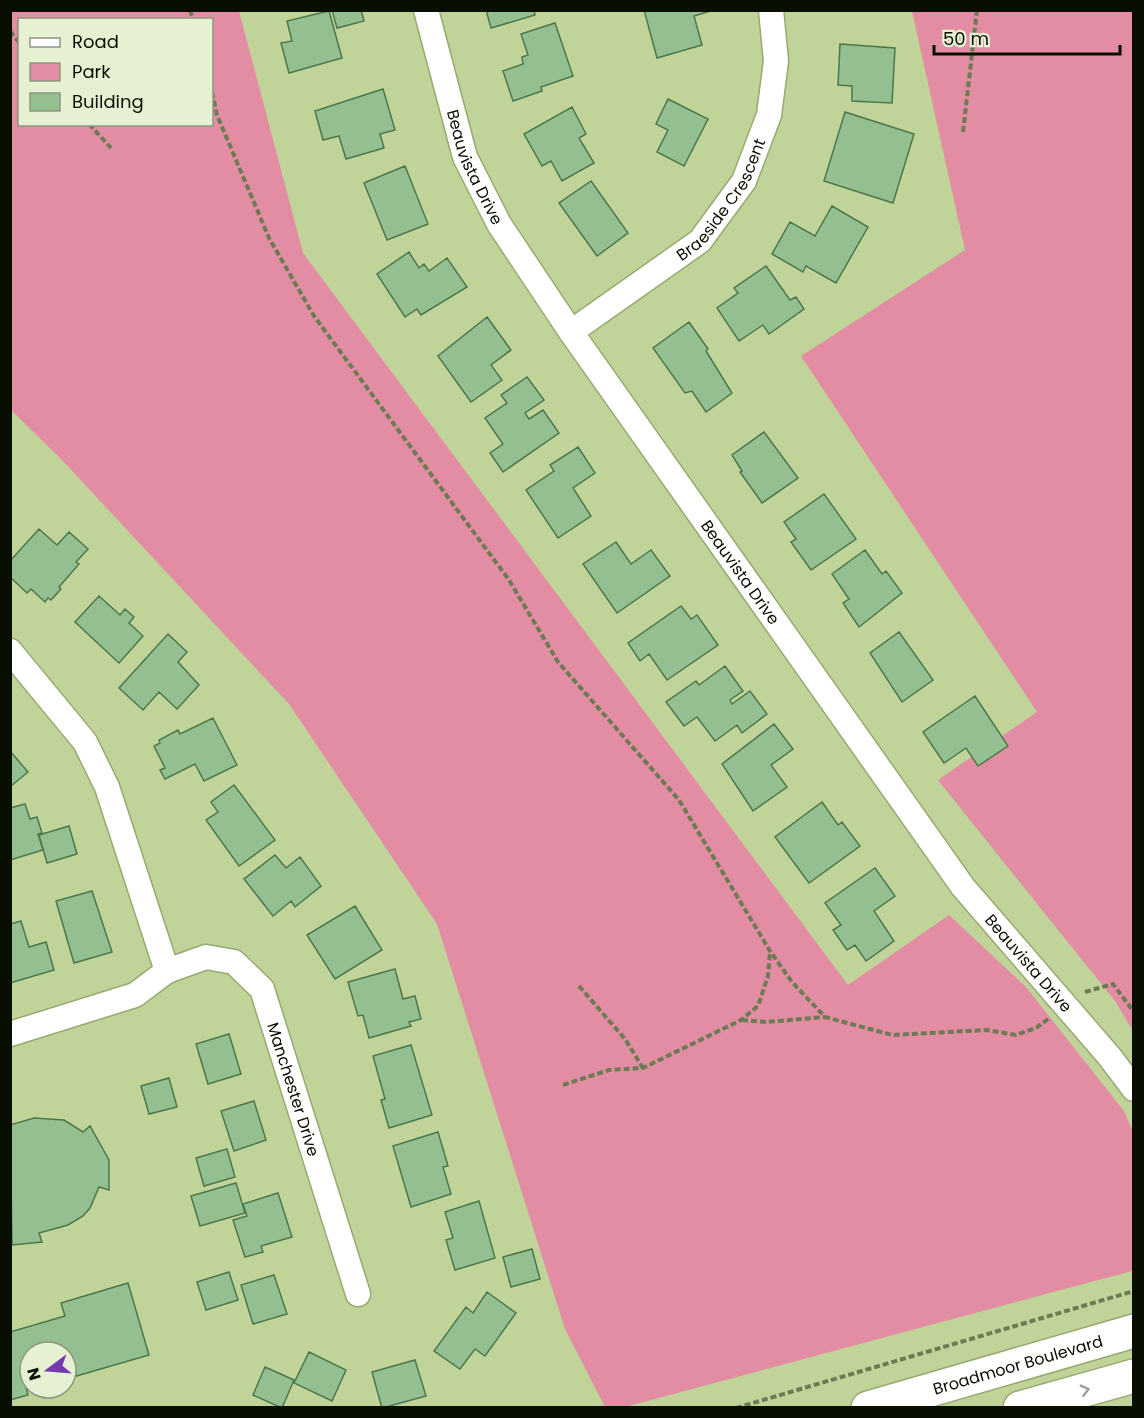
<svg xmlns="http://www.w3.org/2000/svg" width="1144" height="1418" font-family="Poppins,sans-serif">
<rect width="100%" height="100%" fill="#c0d499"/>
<path fill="#e28da3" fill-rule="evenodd" d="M 10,11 L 239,11 L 303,253 L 848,985 L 949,915 L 1026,987 L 1124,1111 L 1133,1132 L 1132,1271 L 625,1407 L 605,1407 L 565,1329 L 437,924 L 289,704 L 61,459 L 11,410 ZM 20,20 L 212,20 L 212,124 L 20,124 Z
M 912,11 L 1133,11 L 1133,1031 L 1115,1001 L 938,780 L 1037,712 L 801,356 L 965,250 Z"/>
<path fill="#94c091" stroke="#4d774b" stroke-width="1.5" d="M 332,10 L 361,10 L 364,21 L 337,28 Z
M 486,10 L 534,10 L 535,15 L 491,28 Z
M 644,10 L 714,10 L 694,16 L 702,45 L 657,58 Z
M 329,11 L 342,58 L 289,73 L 281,43 L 292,41 L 287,21 Z
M 555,23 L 573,76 L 541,87 L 542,91 L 513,101 L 503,71 L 523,64 L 522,57 L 528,55 L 521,34 Z
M 840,44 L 895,48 L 892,103 L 852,101 L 852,86 L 838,85 Z
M 383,89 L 395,130 L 380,134 L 384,148 L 346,159 L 339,136 L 323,140 L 315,111 Z
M 668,99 L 708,119 L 684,166 L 657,152 L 668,130 L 656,124 Z
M 572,107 L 586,134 L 579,138 L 594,163 L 562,181 L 551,161 L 542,166 L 524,134 Z
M 845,112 L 914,134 L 893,203 L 824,181 Z
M 405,166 L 428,224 L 387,240 L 364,183 Z
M 591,181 L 628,233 L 597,256 L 559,203 Z
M 832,206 L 868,227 L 836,283 L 806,266 L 803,272 L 772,254 L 790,222 L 815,236 Z
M 409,252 L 419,268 L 424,264 L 429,271 L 447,258 L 467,287 L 421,315 L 417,309 L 405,317 L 377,274 Z
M 766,266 L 790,300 L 796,297 L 804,309 L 769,334 L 763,325 L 739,341 L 717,308 L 738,293 L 734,288 Z
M 487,317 L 511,350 L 491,365 L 502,380 L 471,402 L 438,356 Z
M 689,322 L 708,349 L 706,351 L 732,393 L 706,412 L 692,391 L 685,393 L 653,348 Z
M 527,377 L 544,400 L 525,413 L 529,419 L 543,410 L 559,433 L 503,472 L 490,453 L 503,444 L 485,418 L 507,403 L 501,395 Z
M 764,432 L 798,478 L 762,503 L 740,472 L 742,471 L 732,455 Z
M 578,447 L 595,473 L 573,488 L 591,516 L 558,538 L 526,490 L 554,471 L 550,465 Z
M 824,494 L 856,539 L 811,570 L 791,542 L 796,539 L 784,522 Z
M 39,529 L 57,545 L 69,532 L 88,549 L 76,562 L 79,564 L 59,587 L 61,589 L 51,600 L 48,598 L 45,602 L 31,589 L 27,593 L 10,577 L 10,561 Z
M 616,542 L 631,564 L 651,550 L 670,576 L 617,613 L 583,564 Z
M 865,550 L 882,574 L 886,571 L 902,593 L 859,627 L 843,603 L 849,599 L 832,574 Z
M 99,596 L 120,615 L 125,609 L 134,617 L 129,623 L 143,636 L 119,663 L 75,622 Z
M 681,606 L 691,619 L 697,615 L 718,645 L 667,680 L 649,654 L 640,661 L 628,643 Z
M 899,632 L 933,680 L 902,702 L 870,653 Z
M 168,634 L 187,652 L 178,662 L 199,685 L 177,709 L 159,692 L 143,710 L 119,688 Z
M 725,666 L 743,691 L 730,700 L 732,704 L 750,691 L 767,714 L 742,733 L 737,725 L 715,741 L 697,717 L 684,726 L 666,702 L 696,681 L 699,685 Z
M 975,696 L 1008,746 L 978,766 L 966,748 L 944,763 L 923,732 Z
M 213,718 L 237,765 L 204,781 L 195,764 L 165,779 L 160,770 L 165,768 L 154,746 L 160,743 L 159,740 L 178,730 L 180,734 Z
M 774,724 L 793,749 L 771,765 L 787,787 L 753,811 L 722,764 Z
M 10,751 L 28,772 L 10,787 Z
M 234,785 L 275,840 L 239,866 L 206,820 L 218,812 L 211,802 Z
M 822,802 L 838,825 L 842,822 L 860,846 L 809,883 L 775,837 Z
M 25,804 L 30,819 L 37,817 L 42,833 L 38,834 L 43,850 L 10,860 L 10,808 Z
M 69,826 L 77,854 L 47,863 L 39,835 Z
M 275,855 L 286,868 L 300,857 L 321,886 L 295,907 L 291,901 L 273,916 L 244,879 Z
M 875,868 L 895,896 L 874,911 L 894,941 L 866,961 L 855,945 L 847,950 L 833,930 L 841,925 L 825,903 Z
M 92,891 L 112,952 L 74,963 L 56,901 Z
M 355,906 L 382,950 L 335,979 L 307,935 Z
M 21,921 L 29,947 L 46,942 L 54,970 L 10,983 L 10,924 Z
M 395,969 L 403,999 L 415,996 L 421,1019 L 409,1022 L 411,1026 L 369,1038 L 363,1015 L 358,1016 L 348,982 Z
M 229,1034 L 241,1074 L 208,1084 L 196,1044 Z
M 411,1045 L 432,1115 L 389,1128 L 381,1100 L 385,1099 L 373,1056 Z
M 169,1078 L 177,1107 L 149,1114 L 141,1086 Z
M 254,1101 L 266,1140 L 234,1151 L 221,1111 Z
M 34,1118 L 64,1120 L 83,1132 L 90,1126 L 109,1160 L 109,1190 L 99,1187 L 90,1208 L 83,1216 L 68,1225 L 39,1233 L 42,1242 L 12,1245 L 10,1125 Z
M 438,1132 L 448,1166 L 443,1167 L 451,1194 L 411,1207 L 393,1146 Z
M 227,1149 L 235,1177 L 204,1186 L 196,1158 Z
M 236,1183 L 245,1213 L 200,1226 L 191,1196 Z
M 278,1193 L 292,1237 L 261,1246 L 263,1252 L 245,1257 L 233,1220 L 247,1216 L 243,1204 Z
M 479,1201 L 495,1258 L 455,1270 L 446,1240 L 453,1238 L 445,1212 Z
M 532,1249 L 540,1279 L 511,1287 L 503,1257 Z
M 229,1272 L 238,1300 L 206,1310 L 197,1282 Z
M 274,1275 L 287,1314 L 253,1324 L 241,1285 Z
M 128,1283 L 149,1355 L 73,1377 L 70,1366 L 66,1367 L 66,1352 L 30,1352 L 30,1378 L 24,1379 L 28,1395 L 10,1400 L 10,1332 L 65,1316 L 61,1303 Z
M 487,1292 L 516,1313 L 485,1356 L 475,1349 L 460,1369 L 434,1351 L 466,1307 L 473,1313 Z
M 309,1352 L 346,1370 L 332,1401 L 294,1383 Z
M 415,1360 L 426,1396 L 382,1408 L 372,1372 Z
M 265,1367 L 294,1380 L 282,1408 L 253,1395 Z"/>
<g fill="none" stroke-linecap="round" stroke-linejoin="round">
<defs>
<g id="street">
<path id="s1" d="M 426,10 L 465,157 L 499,224 L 571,332 L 963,887 L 1109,1056 L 1134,1089"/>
<path id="s2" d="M 571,332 L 700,241 L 744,181 L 769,115 L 776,61 L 771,10"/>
<path d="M 10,651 L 85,742 L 107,787 L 167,971 L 135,995 L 10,1034"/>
<path id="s3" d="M 167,971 L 206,957 L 234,962 L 262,989 L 358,1294"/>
</g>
<g id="secondary">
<path id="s4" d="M 868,1408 L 1134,1331"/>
<path d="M 1020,1408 L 1134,1376"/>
</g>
</defs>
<use href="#street" stroke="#97a970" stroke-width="27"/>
<use href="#secondary" stroke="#97a970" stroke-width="36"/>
<path stroke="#6d7b54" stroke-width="4" stroke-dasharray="6 3" stroke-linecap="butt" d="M 190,10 L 193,20
M 10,31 L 20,44
M 212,92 L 217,115 L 269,238 L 314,316 L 509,580 L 558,662 L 679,800 L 770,951 L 792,982 L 825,1017 L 892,1035 L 987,1030 L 1016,1035 L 1036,1028 L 1048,1019
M 89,124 L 111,148
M 963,132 L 977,10
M 579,986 L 625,1039 L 643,1068
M 1085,992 L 1113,984 L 1134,1012
M 742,1020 L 767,1022 L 825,1017
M 563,1085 L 609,1070 L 643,1068 L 741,1020 L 758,1006 L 768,976 L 770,952
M 736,1408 L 1134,1291"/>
<use href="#street" stroke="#fff" stroke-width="24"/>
<use href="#secondary" stroke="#fff" stroke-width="33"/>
</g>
<defs><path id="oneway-chevron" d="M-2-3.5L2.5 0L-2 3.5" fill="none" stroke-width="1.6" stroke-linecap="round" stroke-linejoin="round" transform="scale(1.5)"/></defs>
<use stroke="#9d9f99" href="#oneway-chevron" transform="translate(1085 1390) rotate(-15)"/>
<g text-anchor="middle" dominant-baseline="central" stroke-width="5" stroke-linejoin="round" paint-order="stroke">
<g font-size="16" fill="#090f00" stroke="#e6f1d3">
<text stroke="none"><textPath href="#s1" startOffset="165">Beauvista Drive</textPath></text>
<text stroke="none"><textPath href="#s2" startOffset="204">Braeside Crescent</textPath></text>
<text stroke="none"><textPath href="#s1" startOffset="651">Beauvista Drive</textPath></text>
<text stroke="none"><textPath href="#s1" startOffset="1137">Beauvista Drive</textPath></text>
<text stroke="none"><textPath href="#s3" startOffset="214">Manchester Drive</textPath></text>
<text stroke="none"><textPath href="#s4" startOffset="156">Broadmoor Boulevard</textPath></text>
</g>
</g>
<rect width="1144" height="1418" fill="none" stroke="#090f00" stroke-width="24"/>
<rect x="18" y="18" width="195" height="108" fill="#e6f1d3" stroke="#8e977f" stroke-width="1.5"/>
<rect x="30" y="38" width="30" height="9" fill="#ffffff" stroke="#8e977f" stroke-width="1.5"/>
<text x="72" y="48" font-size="18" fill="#090f00">Road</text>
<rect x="30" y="63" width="30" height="18" fill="#e28da3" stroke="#8e977f" stroke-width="1.5"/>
<text x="72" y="78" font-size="18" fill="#090f00">Park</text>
<rect x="30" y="93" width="30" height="18" fill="#94c091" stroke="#8e977f" stroke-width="1.5"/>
<text x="72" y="108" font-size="18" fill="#090f00">Building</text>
<g transform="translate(48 1370) rotate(254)"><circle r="28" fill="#e6f1d3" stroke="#8e977f" stroke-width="1.5"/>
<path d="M0-4.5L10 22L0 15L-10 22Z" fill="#7439af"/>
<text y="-9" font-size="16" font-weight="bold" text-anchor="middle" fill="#090f00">N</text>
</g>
<path d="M934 45v9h186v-9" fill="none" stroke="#090f00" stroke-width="3"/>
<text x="943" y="45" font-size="18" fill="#090f00" stroke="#e6f1d3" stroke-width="4.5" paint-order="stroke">50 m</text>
</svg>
